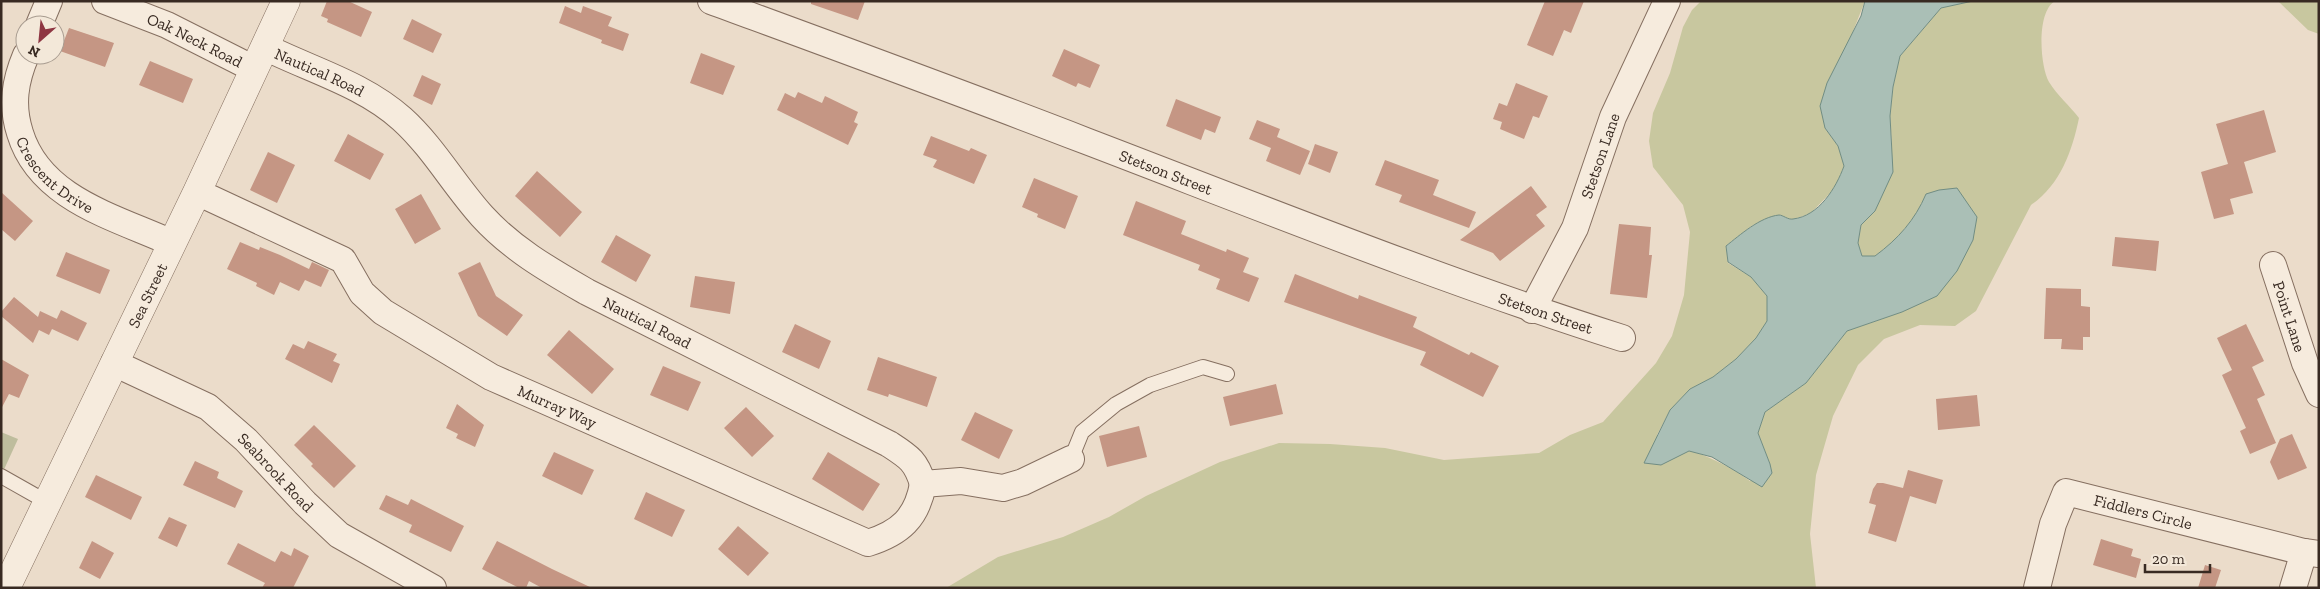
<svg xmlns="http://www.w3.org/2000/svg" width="2320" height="589" font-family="'Zilla Slab',serif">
<rect width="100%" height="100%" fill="#ebdcca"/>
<path fill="#c8c79f" d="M 1701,1 L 1865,1 L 1850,39 L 1825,128 L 1838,146 L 1844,166 L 1835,188 L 1811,213 L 1792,220 L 1779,215 L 1753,225 L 1726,246 L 1728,263 L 1751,277 L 1767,296 L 1767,321 L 1756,338 L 1736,359 L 1713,377 L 1690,389 L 1670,410 L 1657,435 C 1689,451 1721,459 1750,481 L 1770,464 L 1758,433 L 1765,412 L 1806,383 L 1847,331 L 1902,312 L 1926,194 L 1918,212 L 1894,242 L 1875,256 L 1862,256 L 1858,243 L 1861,225 L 1875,211 L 1892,145 L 1890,116 L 1893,87 L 1900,56 L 1941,8 L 1973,1 L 2055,1 C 2036,12 2040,66 2049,82 C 2057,95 2070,106 2079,118 C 2072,152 2060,185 2031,205 L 1976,311 L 1955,326 L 1920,325 L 1884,339 L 1858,365 L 1833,416 L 1816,475 L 1810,534 L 1816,588 L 946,588 L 998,557 L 1063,537 L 1109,517 L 1146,496 L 1220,462 L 1279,443 L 1330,444 L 1385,448 L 1444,460 L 1539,453 L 1570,435 L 1603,422 L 1656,363 L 1672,336 L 1684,295 L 1690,232 L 1683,205 L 1653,167 L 1649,141 L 1653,113 L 1670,73 L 1683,27 L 1692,10 Z
M 2278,1 L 2319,1 L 2319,34 L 2308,30 Z"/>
<path fill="#bebd9d" d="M 1,432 L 18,439 L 1,476 Z"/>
<path fill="#aabfb6" stroke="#718d83" d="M 1865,1 L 1973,1 L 1941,8 L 1900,56 L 1893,87 L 1890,116 L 1893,172 L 1875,211 L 1861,225 L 1858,243 L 1862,256 L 1875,256 C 1898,239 1915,220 1926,194 L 1939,190 L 1957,188 L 1977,217 L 1973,240 L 1957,271 L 1937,296 L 1902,312 L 1847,331 L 1806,383 L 1765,412 L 1758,433 L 1770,464 L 1772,473 L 1762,487 L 1712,457 L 1689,451 L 1661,465 L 1644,463 L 1670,410 L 1690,389 L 1713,377 L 1736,359 L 1756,338 L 1767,321 L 1767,296 L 1751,277 L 1728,262 L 1726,246 C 1740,235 1760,217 1779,215 C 1783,215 1788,220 1793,219 C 1819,216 1836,188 1844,166 L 1838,146 L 1825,128 L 1820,106 L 1827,83 L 1861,16 Z"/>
<path fill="#c59684" d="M 327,1 L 348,1 L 372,12 L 361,37 L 327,22 L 328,19 L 321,16 Z
M 811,1 L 865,1 L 858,20 L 811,4 Z
M 1545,1 L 1584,1 L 1571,33 L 1564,30 L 1553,56 L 1527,45 Z
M 565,6 L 581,13 L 583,6 L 612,17 L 608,26 L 629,34 L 623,51 L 601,43 L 602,40 L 559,23 Z
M 412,19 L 442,34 L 433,53 L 403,39 Z
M 69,28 L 114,43 L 105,67 L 60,51 Z
M 1064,49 L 1100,65 L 1090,88 L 1078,83 L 1076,87 L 1052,76 Z
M 701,53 L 735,66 L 723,95 L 690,83 Z
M 150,61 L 193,79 L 183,103 L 139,85 Z
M 422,75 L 441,84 L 432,105 L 413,96 Z
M 1516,83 L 1548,96 L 1539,118 L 1533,116 L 1524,139 L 1500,129 L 1502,122 L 1493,119 L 1499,103 L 1507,106 Z
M 798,92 L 822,103 L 825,96 L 858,112 L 854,122 L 858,124 L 848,145 L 777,110 L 785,93 L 795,98 Z
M 1176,99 L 1221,117 L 1215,133 L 1205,129 L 1201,140 L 1166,126 Z
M 2264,110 L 2276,152 L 2244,162 L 2253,193 L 2230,199 L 2234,214 L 2214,219 L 2201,172 L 2228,164 L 2216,124 Z
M 1257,120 L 1280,129 L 1277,137 L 1310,151 L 1300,175 L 1266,161 L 1271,148 L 1249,139 Z
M 348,134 L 384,154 L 370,180 L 334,161 Z
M 931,136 L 969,151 L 971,148 L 987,155 L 974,184 L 933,167 L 937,160 L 923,155 Z
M 1315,144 L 1338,152 L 1330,173 L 1308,164 Z
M 268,152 L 295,165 L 277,203 L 250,190 Z
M 1385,160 L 1439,180 L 1433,195 L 1476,212 L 1469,228 L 1399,202 L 1402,195 L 1375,185 Z
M 537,171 L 582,212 L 560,237 L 515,196 Z
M 1034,178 L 1078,196 L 1065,229 L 1037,217 L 1038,214 L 1022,207 Z
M 1531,186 L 1547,207 L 1536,215 L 1545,226 L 1500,261 L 1493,253 L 1460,240 Z
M 1,192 L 33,221 L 15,241 L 1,229 Z
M 421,194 L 441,229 L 415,244 L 395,209 Z
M 1136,201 L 1186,221 L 1181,234 L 1226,252 L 1227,249 L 1249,258 L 1243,272 L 1259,278 L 1249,302 L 1216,289 L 1220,279 L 1198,270 L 1200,265 L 1123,235 Z
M 1619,224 L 1651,227 L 1649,255 L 1652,255 L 1647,298 L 1610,294 Z
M 616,235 L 651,255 L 636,282 L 601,262 Z
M 2115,237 L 2159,241 L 2156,271 L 2112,266 Z
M 240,242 L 259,250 L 260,247 L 280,255 L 309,269 L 312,262 L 329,270 L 321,287 L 305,280 L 299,291 L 280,282 L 274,295 L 256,286 L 257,283 L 227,269 Z
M 66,252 L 110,270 L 100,294 L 56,276 Z
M 480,262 L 496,296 L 523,315 L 507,336 L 478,316 L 458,273 Z
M 1295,274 L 1358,299 L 1359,295 L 1417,317 L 1413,327 L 1469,355 L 1471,352 L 1499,366 L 1483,397 L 1420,365 L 1426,352 L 1284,302 Z
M 695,276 L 735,282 L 730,314 L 690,307 Z
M 2046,288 L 2081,289 L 2081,306 L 2090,307 L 2090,337 L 2083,337 L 2083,350 L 2061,349 L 2062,339 L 2044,339 Z
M 14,297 L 38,317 L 40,311 L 57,319 L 49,335 L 39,330 L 33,343 L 1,316 L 1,312 Z
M 61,310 L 87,323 L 78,341 L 52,329 Z
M 795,324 L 831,341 L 819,369 L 782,352 Z
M 2246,324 L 2264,361 L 2252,367 L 2265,395 L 2257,399 L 2276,443 L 2250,454 L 2240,431 L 2246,428 L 2222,375 L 2232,370 L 2217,338 Z
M 569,330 L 614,369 L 592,394 L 547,355 Z
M 308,341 L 337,354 L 333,361 L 340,364 L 332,383 L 285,359 L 293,344 L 304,349 Z
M 878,357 L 937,377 L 927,407 L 889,394 L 888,397 L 867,390 Z
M 1,359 L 29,375 L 19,398 L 9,394 L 1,409 Z
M 663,366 L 701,382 L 688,411 L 650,395 Z
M 1276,384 L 1283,414 L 1230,426 L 1223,397 Z
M 1977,395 L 1980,426 L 1938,430 L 1936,399 Z
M 457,404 L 484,425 L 475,447 L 456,438 L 458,434 L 446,428 Z
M 746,407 L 774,436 L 752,457 L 724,428 Z
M 975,412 L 1013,430 L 999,459 L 961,440 Z
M 314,425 L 356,466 L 334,488 L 311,466 L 313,464 L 294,445 Z
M 1139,426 L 1147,457 L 1107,467 L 1099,436 Z
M 2292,434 L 2307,468 L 2278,480 L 2270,462 L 2280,439 Z
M 554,452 L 594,470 L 582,495 L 542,476 Z
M 828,452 L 880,484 L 863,511 L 812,479 Z
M 195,461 L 219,472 L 217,478 L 243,491 L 235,508 L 183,485 Z
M 1908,470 L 1943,480 L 1936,504 L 1910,496 L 1896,542 L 1868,533 L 1876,505 L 1869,503 L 1873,489 L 1877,483 L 1883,483 L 1903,488 Z
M 96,475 L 142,497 L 131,520 L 85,497 Z
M 646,492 L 685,510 L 672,537 L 634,519 Z
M 386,495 L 408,505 L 411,499 L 464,526 L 451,552 L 409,532 L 412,525 L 379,509 Z
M 169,517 L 187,525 L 177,547 L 158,538 Z
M 738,526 L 769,553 L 748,576 L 718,549 Z
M 2101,539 L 2133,549 L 2131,556 L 2141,559 L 2136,578 L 2093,565 Z
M 92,541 L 114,553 L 100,579 L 79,568 Z
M 497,541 L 552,569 L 592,588 L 542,588 L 529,581 L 526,588 L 519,588 L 482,569 Z
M 238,543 L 275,562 L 281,551 L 291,556 L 294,548 L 309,556 L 293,588 L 262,588 L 265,583 L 227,564 Z
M 2205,565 L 2221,570 L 2215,588 L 2198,588 Z"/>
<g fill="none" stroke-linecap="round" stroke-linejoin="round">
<defs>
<path id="service" d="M 1071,459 L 1082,432 L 1116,404 L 1150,385 L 1203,367 L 1227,374
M 1,476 L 47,502"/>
<g id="minor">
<path id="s1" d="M 105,1 L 167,25 L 254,69"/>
<path id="s2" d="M 711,1 C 836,47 962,93 1086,141 C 1264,209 1440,280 1622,338"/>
<path d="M 39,25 L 49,1"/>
<path id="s3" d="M 265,47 C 311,70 363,84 402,119 C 433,147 454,185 482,216 C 512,249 549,270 587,292 L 889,444 C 909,457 916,461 923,484"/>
<path id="s4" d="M 26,55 C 15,81 11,105 20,133 C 40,199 115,217 172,243"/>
<path id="s5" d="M 197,192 L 343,260 L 362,293 L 383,312 L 491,377 L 868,543 C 900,533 917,518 923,484"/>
<path id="s6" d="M 2273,265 L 2305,363 L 2319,394"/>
<path id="s7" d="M 1532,310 L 1575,228 L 1613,117 L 1667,1"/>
<path id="s8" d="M 114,363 L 208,407 L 246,440 L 305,503 L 339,535 L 433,588"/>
<path d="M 923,484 L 961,481 L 1003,488 L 1023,482 L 1071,459"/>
<path id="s9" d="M 2037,588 L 2053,524 L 2066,492 L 2304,552 L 2319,554"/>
<path d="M 2293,588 L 2304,552"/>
</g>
<g id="tertiary">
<path id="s10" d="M 6,588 L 197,192 L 286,1"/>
</g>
</defs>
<use href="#service" stroke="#856f60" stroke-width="16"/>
<use href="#minor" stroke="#856f60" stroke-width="28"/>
<use href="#tertiary" stroke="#856f60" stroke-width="29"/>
<use href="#service" stroke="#f6ebdd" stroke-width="14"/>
<use href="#minor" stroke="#f6ebdd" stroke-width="26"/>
<use href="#tertiary" stroke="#f6ebdd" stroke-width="28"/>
</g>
<g text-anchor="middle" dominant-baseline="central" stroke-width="4.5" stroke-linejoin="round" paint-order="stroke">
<g font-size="16" fill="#382a22" stroke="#f3e8d9">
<text stroke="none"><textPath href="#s1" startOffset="98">Oak Neck Road</textPath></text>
<text stroke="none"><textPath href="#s3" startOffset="60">Nautical Road</textPath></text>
<text stroke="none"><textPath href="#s7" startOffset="169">Stetson Lane</textPath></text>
<text stroke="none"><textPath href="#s4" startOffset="136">Crescent Drive</textPath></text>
<text stroke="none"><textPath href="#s2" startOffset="486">Stetson Street</textPath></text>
<text stroke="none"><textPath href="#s10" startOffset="325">Sea Street</textPath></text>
<text stroke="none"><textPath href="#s2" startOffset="891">Stetson Street</textPath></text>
<text stroke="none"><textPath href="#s6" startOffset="54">Point Lane</textPath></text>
<text stroke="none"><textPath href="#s3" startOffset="479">Nautical Road</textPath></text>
<text stroke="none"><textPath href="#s5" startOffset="426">Murray Way</textPath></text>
<text stroke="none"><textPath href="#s8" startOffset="198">Seabrook Road</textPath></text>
<text stroke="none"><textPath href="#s9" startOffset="180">Fiddlers Circle</textPath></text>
</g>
</g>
<rect width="2320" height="589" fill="none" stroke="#382a22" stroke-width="5"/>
<g transform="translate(40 40) rotate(207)"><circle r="24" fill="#f3e8d9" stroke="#a89c90"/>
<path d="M0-4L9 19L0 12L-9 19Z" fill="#8e3642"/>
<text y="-8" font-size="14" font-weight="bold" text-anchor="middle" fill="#382a22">N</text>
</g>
<path d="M2145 564v8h65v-8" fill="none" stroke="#382a22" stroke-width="2.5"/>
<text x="2152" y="564" font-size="15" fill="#382a22" stroke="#f3e8d9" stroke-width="4" paint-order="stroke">20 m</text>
</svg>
